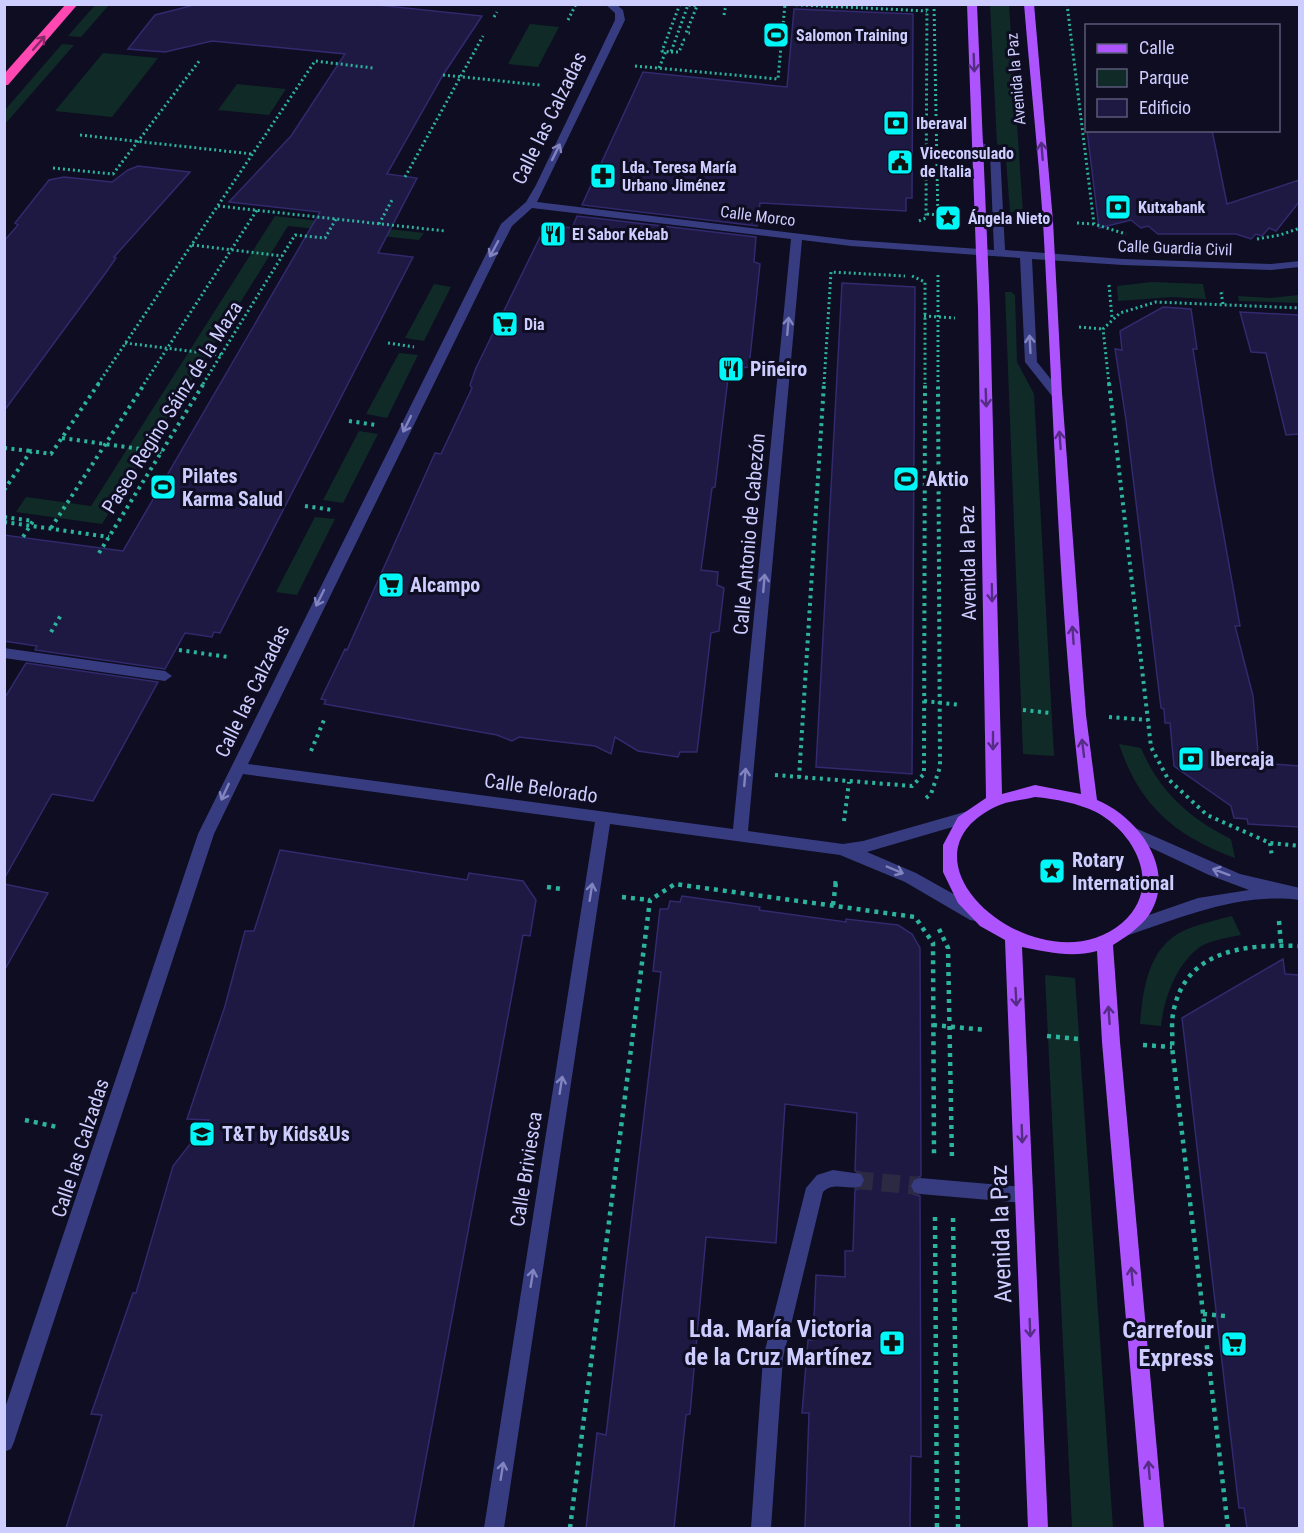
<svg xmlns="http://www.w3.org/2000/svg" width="1304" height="1533" font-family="'Roboto Condensed',sans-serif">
<rect width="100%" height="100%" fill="#0e0d21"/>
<path fill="#102b27" d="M 96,4 L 109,5 L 81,37 L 68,36 Z
M 990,5 L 1009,5 L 1023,213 L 1010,212 L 1005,147 L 997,144 Z
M 530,24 L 559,27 L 538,67 L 508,64 Z
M 62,44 L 74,45 L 5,124 L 5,110 Z
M 103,53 L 158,58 L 112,117 L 55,111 Z
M 237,84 L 286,89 L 269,115 L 218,110 Z
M 275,216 L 424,233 L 419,240 L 288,226 L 102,524 L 16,512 L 26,497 L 91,506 Z
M 1152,282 L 1203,284 L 1206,299 L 1172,297 L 1118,301 L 1117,286 Z
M 434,284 L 451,287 L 424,341 L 405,338 Z
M 1005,292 L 1011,292 L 1015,295 L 1017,362 L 1034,394 L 1054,756 L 1023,754 Z
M 1299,295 L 1299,303 L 1239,301 L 1238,296 L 1270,298 Z
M 399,353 L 418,355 L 387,418 L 366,414 Z
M 359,431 L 378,434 L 343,503 L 323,500 Z
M 315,517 L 335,519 L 297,595 L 276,592 Z
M 1119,744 L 1141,748 C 1159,791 1190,819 1231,839 L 1235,858 C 1175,836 1139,805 1119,744 Z
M 1232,916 L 1241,935 C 1226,938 1208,940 1196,950 C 1175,968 1164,999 1161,1026 L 1140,1024 C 1143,989 1148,948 1183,931 C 1198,924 1216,920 1232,916 Z
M 1045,975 L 1075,978 L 1113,1528 L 1072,1528 Z"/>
<path fill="#1d1942" stroke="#312a6e" stroke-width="1.5" d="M 198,4 L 368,4 L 482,16 L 443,75 L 387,174 L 417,178 L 378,253 L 413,257 L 220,633 L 214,632 L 212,637 L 185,633 L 165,669 L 35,650 L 37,646 L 4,641 L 4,535 L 123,551 L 320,212 L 229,202 L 291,136 L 345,54 L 212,41 L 165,52 L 128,49 L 155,15 Z
M 794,9 L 913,14 L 912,198 L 906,198 L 906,211 L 760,203 L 757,226 L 582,205 L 643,72 L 787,87 Z
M 1087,130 L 1212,130 L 1227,204 L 1299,180 L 1299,202 L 1276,231 L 1269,228 L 1262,236 L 1256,234 L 1251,239 L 1236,234 L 1158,234 L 1148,226 L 1141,228 L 1131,220 L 1099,228 Z
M 138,166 L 190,172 L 114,257 L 116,258 L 107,271 L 4,411 L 4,241 L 18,225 L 15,223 L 49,180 L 64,177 L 112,182 L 128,170 Z
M 577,216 L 756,237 L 754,262 L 760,264 L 749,367 L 741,368 L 739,379 L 728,378 L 715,487 L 712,488 L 701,570 L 718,572 L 717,585 L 724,588 L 719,631 L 711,633 L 697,752 L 680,752 L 678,757 L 638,751 L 615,737 L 611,754 L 595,746 L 519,737 L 512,741 L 497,735 L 324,704 L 326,700 L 321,699 L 345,649 L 347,650 L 435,453 L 441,454 L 472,388 L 470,385 L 476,368 L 541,235 L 544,235 L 549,225 L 572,228 Z
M 842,283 L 915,287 L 912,774 L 816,767 Z
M 1163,307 L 1191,309 L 1197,349 L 1193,349 L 1213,475 L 1240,626 L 1235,626 L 1253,696 L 1259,763 L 1299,766 L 1299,827 L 1248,824 L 1247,819 L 1234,818 L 1231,806 L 1174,766 L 1170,723 L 1165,723 L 1164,709 L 1161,708 L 1126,420 L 1115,349 L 1122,350 L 1120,331 Z
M 1240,312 L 1299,315 L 1299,434 L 1286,435 L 1266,353 L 1251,352 Z
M 26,663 L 158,682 L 93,801 L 52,794 L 4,879 L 4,699 Z
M 280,850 L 467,880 L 469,873 L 523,881 L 536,900 L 530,936 L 523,935 L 413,1528 L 66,1528 L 102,1415 L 91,1414 L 133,1293 L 136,1293 L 173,1166 L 209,1120 L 187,1119 L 225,1006 L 245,931 L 254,931 Z
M 4,884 L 48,893 L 4,971 Z
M 682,896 L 760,907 L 759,910 L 846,922 L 846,919 L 898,925 L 912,934 L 920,948 L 921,1176 L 912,1179 L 909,1187 L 913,1194 L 920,1196 L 921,1457 L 911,1456 L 910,1528 L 805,1528 L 809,1413 L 802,1413 L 808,1340 L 813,1340 L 816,1275 L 845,1277 L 845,1251 L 853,1251 L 855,1190 L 863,1187 L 866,1179 L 863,1173 L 855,1171 L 857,1113 L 785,1104 L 776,1243 L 706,1237 L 690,1414 L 686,1415 L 674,1528 L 586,1528 L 597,1433 L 606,1435 L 661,972 L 653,971 L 660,909 L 668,909 L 670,901 L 680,902 Z
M 1283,959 L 1285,974 L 1299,975 L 1299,1528 L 1247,1528 L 1244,1508 L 1239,1508 L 1182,1018 Z"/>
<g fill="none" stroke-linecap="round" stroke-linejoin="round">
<path stroke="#2b2a42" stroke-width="18" stroke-dasharray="18 9" stroke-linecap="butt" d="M 855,1180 L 920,1186"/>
<path stroke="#2cb39e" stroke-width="3" stroke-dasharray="2 3" stroke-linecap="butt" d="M 680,4 L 662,51 L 671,52 L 688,5 L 697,6 L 686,33 L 690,33
M 781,4 L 927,11
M 934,4 L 938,223
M 1067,4 L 1094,224 L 1126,234
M 724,15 L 726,4
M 494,17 L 497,12
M 568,20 L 576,4
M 671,52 L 679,52 L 684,40 L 688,40
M 635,66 L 778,79 L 785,4
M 659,68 L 666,51
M 443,75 L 540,85
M 80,135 L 252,154
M 53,168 L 113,174 L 200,60
M 405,177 L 483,36
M 218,206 L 445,231
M 927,214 L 952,216
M 919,221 L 926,218 L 927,4
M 1077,223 L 1094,224
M 379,224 L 392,200
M 1257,239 L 1280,235 L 1300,228
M 192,245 L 282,256
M 938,275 L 938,384
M 912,276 L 925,282 L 925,384
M 1109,285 L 1112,318
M 1223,304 L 1221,292 L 1224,292
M 924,316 L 955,318
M 1079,327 L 1103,329
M 125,343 L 221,355
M 388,343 L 414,347
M 98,384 L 315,61 L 373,68
M 144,384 L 257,210
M 203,384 L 295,235 L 325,238 L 336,219
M 824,384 L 831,272 L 905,276
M 1109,384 L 1103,329 L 1120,313 L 1156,302 L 1300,308"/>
<path stroke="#2cb39e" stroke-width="4" stroke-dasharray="3 4.5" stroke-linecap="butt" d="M 1109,383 L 1151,747 L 1168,779 L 1207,815 L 1270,843 L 1300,846
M 349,421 L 376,425
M 62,438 L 162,452
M 4,448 L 31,451
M 4,490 L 31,451 L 51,454 L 99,383
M 305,506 L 333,510
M 4,517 L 33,521 L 23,537
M 4,522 L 109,537
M 51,528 L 145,383
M 99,553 L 204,383
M 51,632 L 61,615
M 179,650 L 228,657
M 924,701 L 961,705
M 1023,710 L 1051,713
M 1109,717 L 1148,720
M 311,751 L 324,720
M 775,775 L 912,786 L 924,774 L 925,383
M 799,778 L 824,383
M 926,798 L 931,794 L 940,767 L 938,383
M 844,821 L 849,782
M 1270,843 L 1272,857
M 835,884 L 836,879"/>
<path stroke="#2cb39e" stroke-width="4.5" stroke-dasharray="4 5" stroke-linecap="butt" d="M 547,887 L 561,889
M 622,897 L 650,900
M 833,905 L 836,882
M 1279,921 L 1281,945
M 939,929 L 948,948 L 952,1160
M 933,1025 L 986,1030
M 1047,1036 L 1079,1039
M 1143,1045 L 1172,1047
M 25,1120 L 57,1127
M 935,1217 L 937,1528
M 953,1218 L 958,1528
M 1203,1314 L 1225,1316
M 570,1528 L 650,900 L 675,884 L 915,917 L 933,943 L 934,1156
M 1228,1528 L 1172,1047 C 1173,1036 1171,1025 1173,1014 C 1184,949 1246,944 1300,946"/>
<path fill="#373c80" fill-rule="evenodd" d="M 605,4 L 616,4 L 623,10 L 625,20 L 537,202 L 851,240 L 994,250 L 990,153 L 973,145 L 973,141 L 977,140 L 1000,152 L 1005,250 L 1123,259 L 1271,264 L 1300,261 L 1300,267 L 1271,270 L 1123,265 L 1032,259 L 1037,362 L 1062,393 L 1056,397 L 1052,396 L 1025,362 L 1020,258 L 851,246 L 802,240 L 748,831 L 843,844 L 863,841 L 968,811 L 973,813 L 976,817 L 973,821 L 867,852 L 916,873 L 982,910 L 984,915 L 982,920 L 976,921 L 970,920 L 905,882 L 840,855 L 610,824 L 504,1528 L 484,1528 L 595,822 L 243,774 L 214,834 L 14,1442 L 11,1449 L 4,1452 L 4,1411 L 198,834 L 501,224 L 526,202 L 536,185 L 615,20 L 615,13 ZM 532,208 L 791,239 L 733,829 L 248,764 L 496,257 L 512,226 Z
M 4,648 L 165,671 L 172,676 L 165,681 L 4,658 Z
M 1133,827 L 1240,874 L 1300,888 L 1300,900 C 1241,892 1183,917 1129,935 L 1123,934 L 1121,929 L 1123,924 L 1198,898 L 1249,890 L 1209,875 L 1128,837 L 1125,833 L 1128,829 Z
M 833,1170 L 861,1174 L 864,1180 L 861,1186 C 848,1191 834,1181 823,1192 L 783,1358 L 771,1528 L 751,1528 L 763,1358 L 806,1188 L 817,1175 Z
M 920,1178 L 1024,1187 L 1030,1189 L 1033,1195 L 1030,1201 L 1024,1203 L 920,1194 L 914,1192 L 911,1186 L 914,1180 Z"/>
<path fill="#ae54ff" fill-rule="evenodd" d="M 967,4 L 977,4 L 990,309 L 1002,794 L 1035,785 L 1081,794 C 1058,604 1054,413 1043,222 C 1038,150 1030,77 1024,4 L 1034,4 L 1053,221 L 1062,393 L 1086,715 L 1097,800 C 1141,818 1180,875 1146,919 C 1136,930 1126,937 1113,945 L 1120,1042 L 1164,1528 L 1144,1528 L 1102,1042 L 1097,951 C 1071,958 1047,952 1022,947 L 1048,1528 L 1028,1528 L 1005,940 L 980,926 L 958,903 L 943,872 L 943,845 L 958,817 L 986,798 L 978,309 ZM 1035,797 C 1056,799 1077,803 1096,812 C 1137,834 1163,888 1122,923 C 1041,991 885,861 995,807 C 1007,801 1023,800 1035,797 Z"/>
<path fill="#ff48b2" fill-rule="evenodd" d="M 66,4 L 78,4 L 8,85 L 4,85 L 4,74 Z"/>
</g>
<defs><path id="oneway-shaft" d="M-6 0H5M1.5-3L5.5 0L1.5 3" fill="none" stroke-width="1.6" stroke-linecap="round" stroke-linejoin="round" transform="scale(1.5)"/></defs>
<use stroke="#862a6a" href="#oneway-shaft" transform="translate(39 43) rotate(-49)"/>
<g stroke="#562d85">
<use href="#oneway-shaft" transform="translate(974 63) rotate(88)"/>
<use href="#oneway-shaft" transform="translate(1042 151) rotate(-95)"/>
<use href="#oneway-shaft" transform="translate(986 398) rotate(88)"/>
<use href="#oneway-shaft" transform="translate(1060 440) rotate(-94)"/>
<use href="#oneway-shaft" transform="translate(992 593) rotate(89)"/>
<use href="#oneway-shaft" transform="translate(1073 635) rotate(-94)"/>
<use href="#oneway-shaft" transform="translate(993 741) rotate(90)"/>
<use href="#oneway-shaft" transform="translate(1083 748) rotate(-97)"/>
<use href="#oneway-shaft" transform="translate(1016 997) rotate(87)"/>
<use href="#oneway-shaft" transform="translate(1109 1015) rotate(-94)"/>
<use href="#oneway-shaft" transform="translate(1022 1134) rotate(88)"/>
<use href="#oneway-shaft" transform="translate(1132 1276) rotate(-95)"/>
<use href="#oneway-shaft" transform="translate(1030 1328) rotate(88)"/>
<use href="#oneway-shaft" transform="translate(1149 1470) rotate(-95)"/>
</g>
<g stroke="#8284c0">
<use href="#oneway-shaft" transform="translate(556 152) rotate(-64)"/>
<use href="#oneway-shaft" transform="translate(494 249) rotate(118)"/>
<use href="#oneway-shaft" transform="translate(788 326) rotate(-85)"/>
<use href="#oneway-shaft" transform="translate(1030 344) rotate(-93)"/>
<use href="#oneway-shaft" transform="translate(407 424) rotate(116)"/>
<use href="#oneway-shaft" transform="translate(764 583) rotate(-85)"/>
<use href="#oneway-shaft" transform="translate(320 598) rotate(116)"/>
<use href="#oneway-shaft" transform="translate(745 777) rotate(-85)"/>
<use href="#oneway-shaft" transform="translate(225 792) rotate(115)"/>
<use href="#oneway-shaft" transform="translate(895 870) rotate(23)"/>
<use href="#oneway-shaft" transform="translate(1221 872) rotate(-160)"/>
<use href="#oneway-shaft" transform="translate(591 892) rotate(-81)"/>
<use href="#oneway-shaft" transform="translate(561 1085) rotate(-81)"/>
<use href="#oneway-shaft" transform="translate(532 1278) rotate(-81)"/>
<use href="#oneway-shaft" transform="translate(502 1471) rotate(-81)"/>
</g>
<defs>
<symbol id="stadium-square" viewBox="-11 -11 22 22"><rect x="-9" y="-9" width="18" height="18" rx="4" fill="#00f7f8" stroke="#0e0d21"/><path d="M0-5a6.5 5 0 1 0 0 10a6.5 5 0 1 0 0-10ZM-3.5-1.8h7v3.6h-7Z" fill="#111"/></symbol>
<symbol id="bank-square" viewBox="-11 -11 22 22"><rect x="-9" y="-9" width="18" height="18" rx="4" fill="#00f7f8" stroke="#0e0d21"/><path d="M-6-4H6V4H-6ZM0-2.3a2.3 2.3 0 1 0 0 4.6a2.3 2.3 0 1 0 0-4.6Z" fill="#111"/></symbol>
<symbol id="civic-square" viewBox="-11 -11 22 22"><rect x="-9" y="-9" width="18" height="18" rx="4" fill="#00f7f8" stroke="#0e0d21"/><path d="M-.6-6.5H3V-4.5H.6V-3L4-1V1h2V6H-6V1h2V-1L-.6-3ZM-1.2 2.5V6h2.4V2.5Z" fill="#111"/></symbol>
<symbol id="pharmacy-square" viewBox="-11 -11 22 22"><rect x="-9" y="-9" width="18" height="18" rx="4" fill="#00f7f8" stroke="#0e0d21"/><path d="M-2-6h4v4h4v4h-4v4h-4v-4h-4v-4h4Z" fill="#111"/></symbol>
<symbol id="sight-square" viewBox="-11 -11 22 22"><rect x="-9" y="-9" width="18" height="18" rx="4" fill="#00f7f8" stroke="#0e0d21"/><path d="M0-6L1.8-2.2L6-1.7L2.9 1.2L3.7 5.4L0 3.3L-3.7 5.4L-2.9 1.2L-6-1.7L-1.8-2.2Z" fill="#111"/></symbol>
<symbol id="restaurant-square" viewBox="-11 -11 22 22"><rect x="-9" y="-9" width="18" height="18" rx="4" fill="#00f7f8" stroke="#0e0d21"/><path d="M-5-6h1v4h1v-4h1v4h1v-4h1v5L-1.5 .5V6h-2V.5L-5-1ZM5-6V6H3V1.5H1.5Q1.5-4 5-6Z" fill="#111"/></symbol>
<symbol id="supermarket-square" viewBox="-11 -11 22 22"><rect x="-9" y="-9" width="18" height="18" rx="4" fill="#00f7f8" stroke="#0e0d21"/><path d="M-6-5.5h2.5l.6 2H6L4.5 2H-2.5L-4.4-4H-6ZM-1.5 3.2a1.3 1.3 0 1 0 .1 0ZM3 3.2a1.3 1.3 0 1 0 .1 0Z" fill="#111"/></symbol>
<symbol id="school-square" viewBox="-11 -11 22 22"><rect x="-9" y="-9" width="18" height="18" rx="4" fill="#00f7f8" stroke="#0e0d21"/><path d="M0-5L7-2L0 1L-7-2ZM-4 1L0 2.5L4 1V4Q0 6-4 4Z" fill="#111"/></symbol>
</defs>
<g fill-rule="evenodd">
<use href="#stadium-square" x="761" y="20" width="30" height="30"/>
<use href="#bank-square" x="881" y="108" width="30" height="30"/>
<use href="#civic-square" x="885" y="147" width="30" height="30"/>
<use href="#pharmacy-square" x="588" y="161" width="30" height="30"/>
<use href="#bank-square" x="1103" y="192" width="30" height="30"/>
<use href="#sight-square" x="933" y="203" width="30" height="30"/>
<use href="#restaurant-square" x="538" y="219" width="30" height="30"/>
<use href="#supermarket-square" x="490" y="309" width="30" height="30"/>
<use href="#restaurant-square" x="716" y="354" width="30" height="30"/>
<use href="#stadium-square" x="891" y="464" width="30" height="30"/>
<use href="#stadium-square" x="148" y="472" width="30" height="30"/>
<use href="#supermarket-square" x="376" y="570" width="30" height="30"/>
<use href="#bank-square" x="1176" y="744" width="30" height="30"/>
<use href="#sight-square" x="1037" y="856" width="30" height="30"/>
<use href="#school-square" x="187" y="1119" width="30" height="30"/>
<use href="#pharmacy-square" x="877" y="1328" width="30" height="30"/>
<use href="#supermarket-square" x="1219" y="1329" width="30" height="30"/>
</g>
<g text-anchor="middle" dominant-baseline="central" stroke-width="6" stroke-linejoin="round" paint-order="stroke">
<g font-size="16" font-weight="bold" fill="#cdcdff" stroke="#0e0d21" text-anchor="start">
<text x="796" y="35">Salomon Training</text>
<text x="916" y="123">Iberaval</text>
<text x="920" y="153">Viceconsulado<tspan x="920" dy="18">de Italia</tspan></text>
<text x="622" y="167">Lda. Teresa María<tspan x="622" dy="18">Urbano Jiménez</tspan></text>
<text x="1138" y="207">Kutxabank</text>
<text x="968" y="218">Ángela Nieto</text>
<text x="572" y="234">El Sabor Kebab</text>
<text x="524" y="324">Dia</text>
</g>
<g font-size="16" fill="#cdcdff" stroke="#0e0d21">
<text transform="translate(1016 79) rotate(-95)">Avenida la Paz</text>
<text transform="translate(758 216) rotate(7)">Calle Morco</text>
<text transform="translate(1175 248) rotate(2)">Calle Guardia Civil</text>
</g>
<g font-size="20" fill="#cdcdff" stroke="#0e0d21">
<text transform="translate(549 118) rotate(-64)">Calle las Calzadas</text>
<text transform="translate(172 407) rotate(-58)">Paseo Regino Sáinz de la Maza</text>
<text transform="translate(749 534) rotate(-85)">Calle Antonio de Cabezón</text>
<text transform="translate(968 563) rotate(-91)">Avenida la Paz</text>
<text transform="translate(252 691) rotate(-64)">Calle las Calzadas</text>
<text transform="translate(541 788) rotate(8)">Calle Belorado</text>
<text transform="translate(80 1148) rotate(-72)">Calle las Calzadas</text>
<text transform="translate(526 1169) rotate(-81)">Calle Briviesca</text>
</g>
<g font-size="20" font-weight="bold" fill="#cdcdff" stroke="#0e0d21" text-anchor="start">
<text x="750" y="369">Piñeiro</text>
<text x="182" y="476">Pilates<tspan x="182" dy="23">Karma Salud</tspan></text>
<text x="926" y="479">Aktio</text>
<text x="410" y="585">Alcampo</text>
<text x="1210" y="759">Ibercaja</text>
<text x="1072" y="860">Rotary<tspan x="1072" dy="23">International</tspan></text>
<text x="222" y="1134">T&amp;T by Kids&amp;Us</text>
</g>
<g font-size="24" fill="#cdcdff" stroke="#0e0d21">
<text transform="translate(1001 1234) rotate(-92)">Avenida la Paz</text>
</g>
<g font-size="24" font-weight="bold" fill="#cdcdff" stroke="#0e0d21" text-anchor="end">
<text x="872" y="1329">Lda. María Victoria<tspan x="872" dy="28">de la Cruz Martínez</tspan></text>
<text x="1214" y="1330">Carrefour<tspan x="1214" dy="28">Express</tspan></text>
</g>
</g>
<rect width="1304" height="1533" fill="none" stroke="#cdcdff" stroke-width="12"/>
<rect x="1085" y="24" width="195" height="108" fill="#0e0d21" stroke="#5a5a7a" stroke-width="1.5"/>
<rect x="1097" y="44" width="30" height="9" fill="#ae54ff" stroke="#5a5a7a" stroke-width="1.5"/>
<text x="1139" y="54" font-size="18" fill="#cdcdff">Calle</text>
<rect x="1097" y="69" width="30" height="18" fill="#102b27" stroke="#5a5a7a" stroke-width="1.5"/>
<text x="1139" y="84" font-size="18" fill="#cdcdff">Parque</text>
<rect x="1097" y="99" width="30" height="18" fill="#1d1942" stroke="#5a5a7a" stroke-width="1.5"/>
<text x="1139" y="114" font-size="18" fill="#cdcdff">Edificio</text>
</svg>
